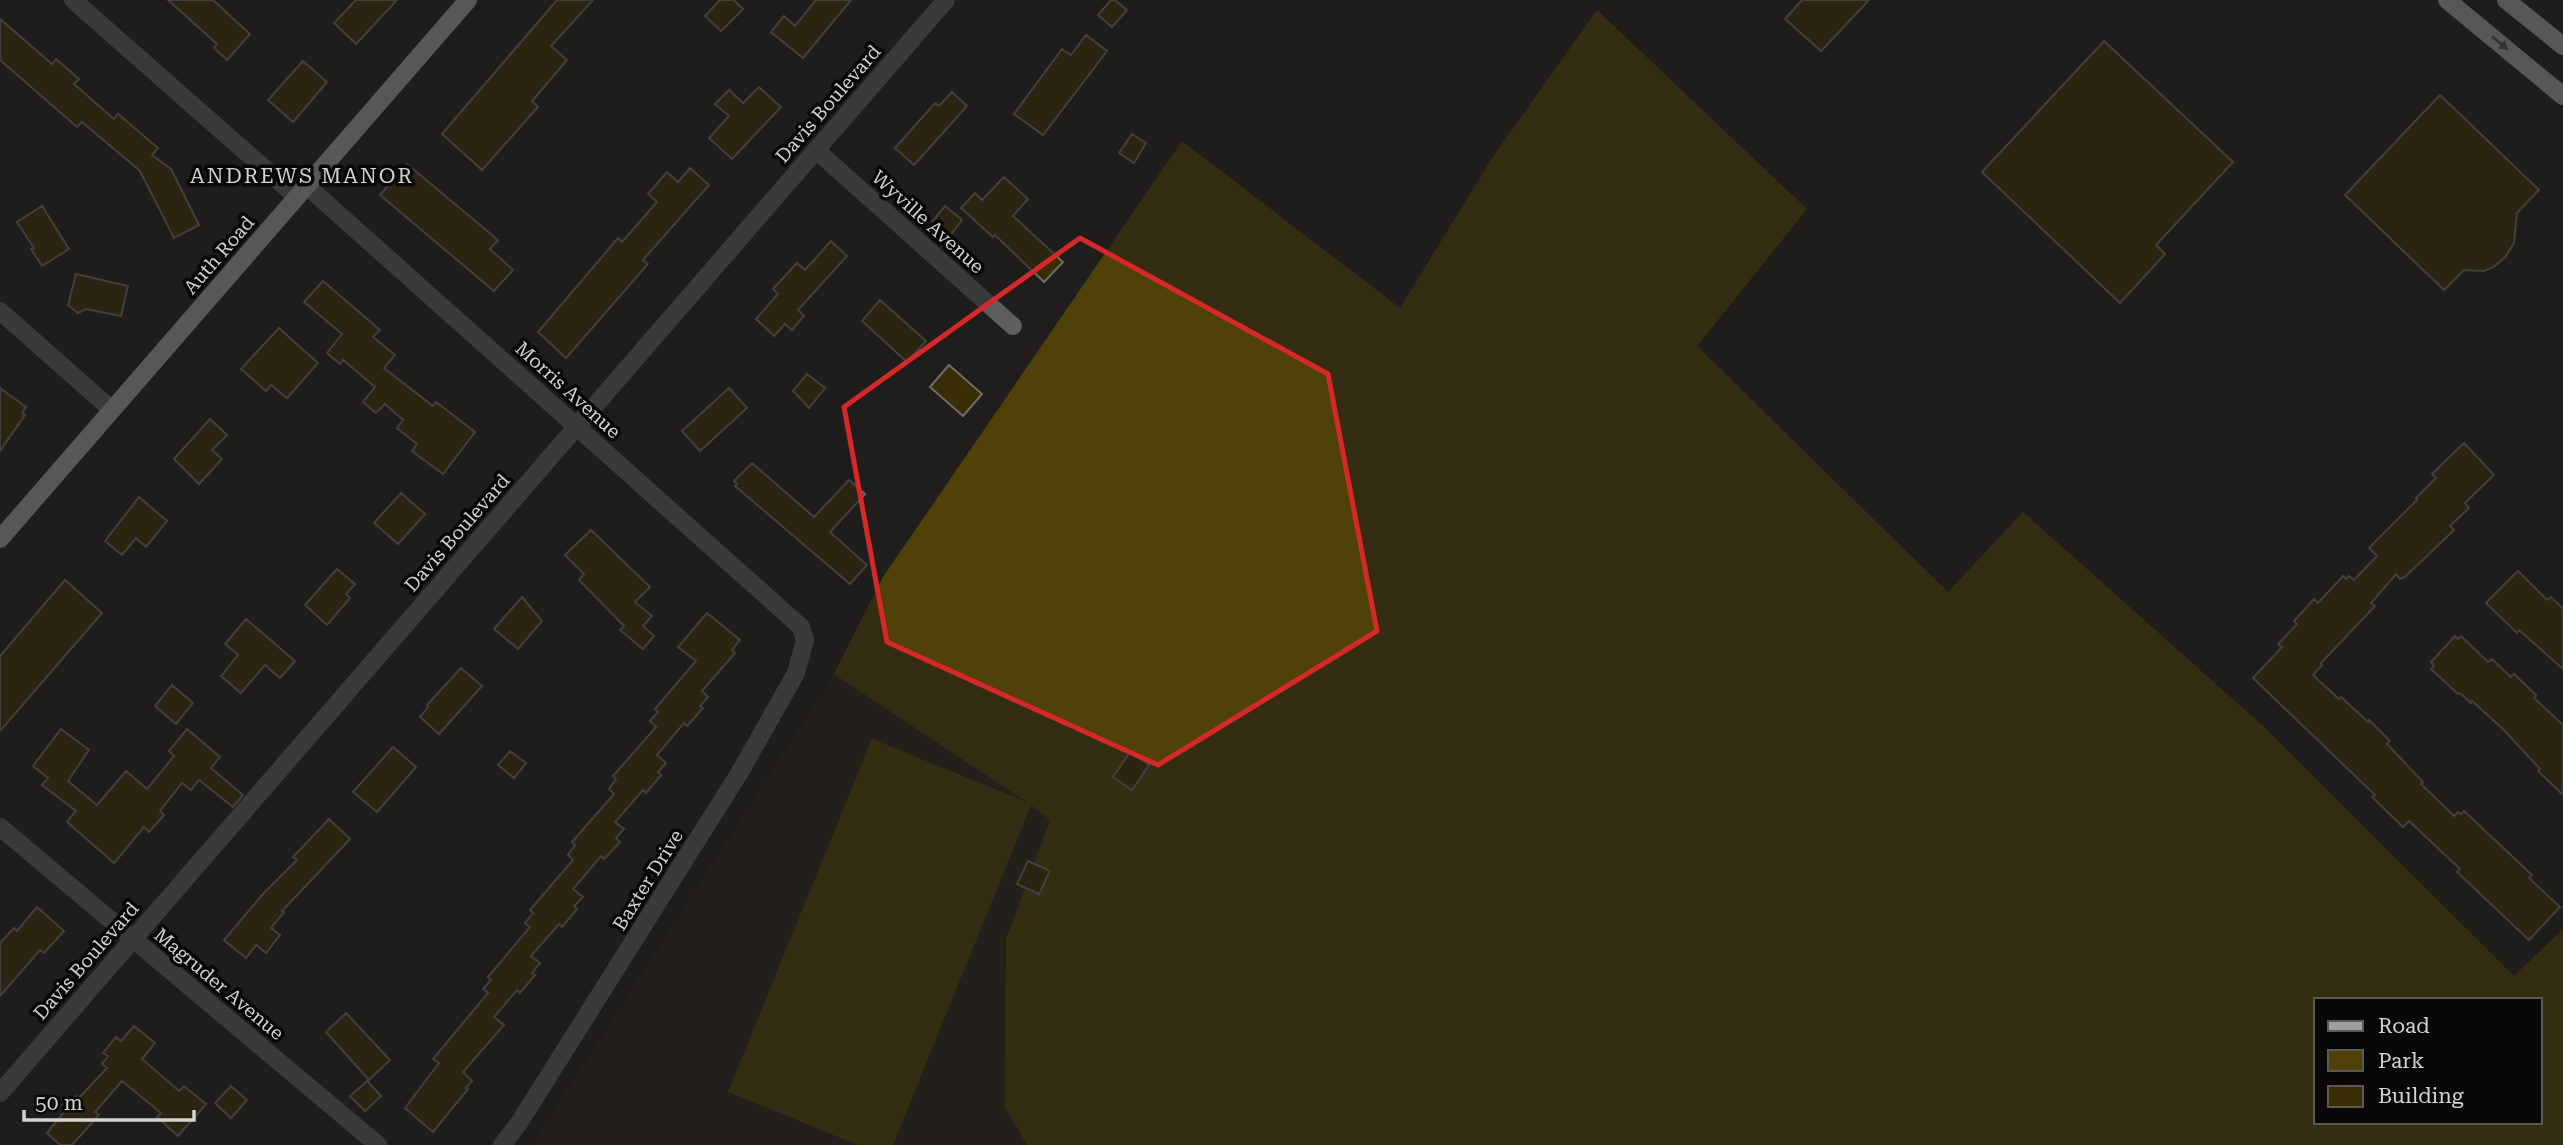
<svg xmlns="http://www.w3.org/2000/svg" width="2563" height="1145" font-family="'Roboto Serif',serif">
<rect width="100%" height="100%" fill="#1f1e1c"/>
<path fill="#28251d" d="M 834,674 L 1031,804 L 1050,820 L 1006,940 L 1005,1108 L 1027,1145 L 532,1145 Z"/>
<path fill="#504108" fill-rule="evenodd" d="M 1597,10 L 1807,209 L 1697,346 L 1948,592 L 2023,512 L 2263,726 L 2514,976 L 2563,929 L 2563,1145 L 1027,1145 L 1005,1108 L 1006,940 L 1050,820 L 1031,805 L 893,1145 L 858,1145 L 728,1092 L 872,739 L 1027,802 L 834,674 L 883,577 L 1182,141 L 1400,308 L 1494,155 ZM 2316,1000 L 2540,1000 L 2540,1122 L 2316,1122 Z"/>
<path fill="#392d04" stroke="#6c6b68" stroke-width="2" d="M 168,0 L 213,0 L 250,34 L 227,60 L 214,48 L 217,44 Z
M 356,0 L 397,0 L 356,44 L 334,23 Z
M 557,0 L 593,0 L 551,46 L 567,60 L 532,101 L 538,107 L 482,170 L 442,134 Z
M 720,0 L 734,0 L 743,9 L 721,31 L 705,16 Z
M 816,0 L 851,0 L 803,58 L 771,32 L 784,16 L 795,26 Z
M 1111,0 L 1115,0 L 1127,10 L 1112,27 L 1098,15 Z
M 1802,0 L 1869,0 L 1821,51 L 1785,19 Z
M 0,19 L 52,64 L 56,59 L 79,79 L 74,84 L 114,119 L 118,114 L 158,148 L 152,155 L 171,169 L 199,225 L 174,238 L 140,171 L 82,122 L 77,127 L 0,60 Z
M 1086,35 L 1107,51 L 1043,135 L 1014,114 L 1062,49 L 1071,55 Z
M 2104,41 L 2233,162 L 2156,245 L 2165,254 L 2120,303 L 1982,172 Z
M 303,61 L 327,82 L 293,122 L 268,100 Z
M 759,87 L 781,107 L 732,159 L 709,138 L 729,116 L 715,104 L 729,90 L 743,103 Z
M 952,92 L 967,106 L 914,165 L 895,148 L 935,103 L 939,106 Z
M 2440,95 L 2539,190 L 2517,213 L 2514,243 L 2506,256 L 2494,267 L 2484,271 L 2464,270 L 2444,290 L 2345,195 Z
M 1132,134 L 1146,143 L 1134,163 L 1119,153 Z
M 407,164 L 498,240 L 490,249 L 513,270 L 494,291 L 380,195 Z
M 690,168 L 709,185 L 643,260 L 648,264 L 566,358 L 538,332 L 618,238 L 622,242 L 657,202 L 648,194 L 667,172 L 678,182 Z
M 1004,177 L 1028,199 L 1013,216 L 1063,262 L 1044,282 L 995,235 L 993,237 L 961,208 L 975,193 L 982,200 Z
M 42,206 L 69,249 L 42,266 L 31,249 L 34,248 L 17,222 Z
M 945,206 L 962,220 L 949,237 L 932,222 Z
M 831,241 L 847,256 L 798,310 L 804,316 L 792,330 L 785,324 L 774,336 L 756,319 L 778,294 L 773,289 L 797,263 L 805,270 Z
M 76,274 L 128,286 L 121,316 L 86,309 L 78,313 L 68,305 Z
M 323,281 L 380,330 L 373,337 L 395,355 L 384,368 L 433,406 L 436,402 L 475,432 L 443,474 L 412,451 L 417,444 L 397,428 L 403,420 L 385,404 L 376,413 L 363,402 L 375,387 L 343,360 L 340,364 L 327,353 L 342,334 L 304,302 Z
M 880,300 L 926,341 L 907,362 L 862,321 Z
M 279,328 L 318,363 L 287,398 L 271,385 L 266,391 L 241,369 Z
M 949,365 L 982,394 L 963,416 L 930,387 Z
M 807,374 L 825,388 L 809,408 L 793,391 Z
M 0,388 L 26,407 L 22,413 L 25,415 L 0,451 Z
M 729,388 L 747,408 L 700,451 L 682,431 Z
M 210,419 L 227,435 L 212,450 L 222,459 L 199,484 L 174,459 Z
M 2464,443 L 2494,475 L 2465,503 L 2469,508 L 2450,526 L 2454,530 L 2405,577 L 2400,579 L 2396,574 L 2371,603 L 2375,606 L 2321,663 L 2322,665 L 2313,675 L 2339,699 L 2341,697 L 2368,722 L 2369,720 L 2390,741 L 2387,744 L 2423,782 L 2421,784 L 2454,816 L 2458,812 L 2461,814 L 2464,811 L 2532,875 L 2529,878 L 2560,907 L 2529,940 L 2457,872 L 2460,869 L 2409,821 L 2403,827 L 2372,797 L 2375,795 L 2253,678 L 2282,647 L 2278,644 L 2297,624 L 2294,621 L 2314,599 L 2318,603 L 2343,576 L 2346,579 L 2349,576 L 2354,580 L 2377,556 L 2369,548 L 2417,500 L 2416,498 L 2436,478 L 2432,474 Z
M 752,463 L 814,517 L 849,480 L 865,494 L 830,532 L 867,565 L 850,584 L 735,486 L 737,484 L 734,481 Z
M 401,493 L 425,514 L 398,544 L 374,523 Z
M 139,497 L 167,521 L 146,547 L 136,538 L 122,555 L 105,541 Z
M 591,530 L 650,587 L 635,602 L 652,616 L 643,626 L 654,636 L 643,649 L 620,630 L 624,626 L 579,580 L 584,574 L 565,555 Z
M 337,569 L 355,584 L 346,594 L 350,598 L 327,625 L 305,605 Z
M 2518,571 L 2547,600 L 2551,597 L 2563,609 L 2563,669 L 2519,630 L 2517,633 L 2486,603 Z
M 65,580 L 102,613 L 0,731 L 0,656 Z
M 522,597 L 542,621 L 518,649 L 494,629 Z
M 707,613 L 740,640 L 732,650 L 735,653 L 702,691 L 708,697 L 700,706 L 703,708 L 687,726 L 684,723 L 657,755 L 666,763 L 658,772 L 661,775 L 646,793 L 643,790 L 615,822 L 624,829 L 616,838 L 620,842 L 604,859 L 601,856 L 573,889 L 583,897 L 574,906 L 577,909 L 562,927 L 559,924 L 531,956 L 540,963 L 532,973 L 535,975 L 520,993 L 517,990 L 494,1017 L 504,1025 L 463,1072 L 472,1081 L 466,1088 L 468,1089 L 433,1132 L 405,1108 L 439,1063 L 433,1059 L 488,993 L 483,989 L 491,980 L 488,977 L 530,927 L 525,923 L 533,913 L 530,910 L 573,860 L 568,855 L 575,845 L 572,842 L 614,794 L 609,789 L 616,779 L 613,776 L 656,727 L 650,721 L 658,712 L 655,709 L 696,661 L 678,647 Z
M 246,619 L 295,661 L 280,678 L 265,665 L 241,693 L 221,676 L 238,655 L 225,644 Z
M 2455,636 L 2458,639 L 2461,636 L 2488,662 L 2492,659 L 2511,677 L 2514,674 L 2536,695 L 2534,698 L 2563,725 L 2563,795 L 2538,771 L 2540,769 L 2504,730 L 2472,701 L 2471,703 L 2460,693 L 2458,694 L 2431,669 L 2434,666 L 2431,662 Z
M 461,668 L 482,686 L 439,734 L 420,717 L 428,707 L 427,705 Z
M 172,685 L 193,703 L 176,724 L 155,706 Z
M 61,729 L 89,750 L 68,781 L 97,805 L 126,771 L 147,789 L 174,756 L 169,751 L 187,729 L 220,757 L 211,768 L 243,795 L 233,807 L 199,780 L 191,790 L 182,783 L 160,811 L 164,815 L 149,832 L 144,827 L 114,863 L 67,822 L 76,811 L 42,785 L 48,778 L 33,766 Z
M 393,747 L 416,767 L 377,812 L 353,792 Z
M 510,751 L 526,763 L 514,778 L 498,765 Z
M 1130,752 L 1149,765 L 1132,790 L 1113,777 Z
M 329,819 L 350,839 L 282,911 L 284,912 L 271,928 L 280,935 L 266,953 L 256,945 L 246,958 L 224,940 L 263,894 L 297,860 L 293,857 Z
M 1028,861 L 1050,871 L 1039,894 L 1017,884 Z
M 37,907 L 64,931 L 44,953 L 40,950 L 0,996 L 0,943 L 14,928 L 17,931 Z
M 346,1013 L 390,1060 L 369,1080 L 326,1032 Z
M 134,1026 L 155,1043 L 142,1059 L 179,1091 L 184,1086 L 206,1104 L 178,1136 L 157,1117 L 161,1113 L 122,1081 L 95,1112 L 99,1115 L 72,1145 L 60,1145 L 47,1133 L 77,1096 L 79,1098 L 107,1068 L 102,1064 L 108,1056 L 103,1053 L 116,1037 L 121,1041 Z
M 367,1081 L 381,1096 L 365,1111 L 350,1096 Z
M 231,1086 L 247,1100 L 231,1118 L 215,1103 Z"/>
<g fill="none" stroke-linecap="round" stroke-linejoin="round">
<path stroke="#5d5e5f" stroke-width="18" d="M 73,0 L 297,197
M 816,150 L 1013,326
M 307,186 L 801,627 L 805,640 L 796,673 L 740,772 L 519,1123 L 502,1145
M 0,311 L 112,410
M 0,827 L 378,1145
M 0,1093 L 946,0"/>
<path stroke="#9c9ea0" stroke-width="18" d="M 2447,0 L 2563,96
M 2506,0 L 2563,46
M 0,539 L 468,0"/>
</g>
<defs><path id="oneway-solid" d="M-6-.8H1V-3.2L6.5 0L1 3.2V.8H-6Z" transform="scale(1.75)"/></defs>
<use fill="#525354" href="#oneway-solid" transform="translate(2500 43) rotate(40)"/>
<path d="M0 0H2563V1145H0ZM 1080,238 L 1328,374 L 1377,631 L 1158,765 L 887,642 L 844,407 Z" fill="#1f1e1c" fill-opacity=".55" fill-rule="evenodd"/>
<path fill="none" stroke="#d62828" stroke-width="5" stroke-linejoin="round" d="M 1080,238 L 1328,374 L 1377,631 L 1158,765 L 887,642 L 844,407 Z"/>
<g text-anchor="middle" dominant-baseline="central" stroke-width="7" stroke-linejoin="round" paint-order="stroke">
<g font-size="19" fill="#d4d3d2" stroke="#090807">
<text transform="translate(828 104) rotate(-49)">Davis Boulevard</text>
<text transform="translate(928 222) rotate(42)">Wyville Avenue</text>
<text transform="translate(219 255) rotate(-49)">Auth Road</text>
<text transform="translate(568 390) rotate(42)">Morris Avenue</text>
<text transform="translate(457 533) rotate(-49)">Davis Boulevard</text>
<text transform="translate(648 880) rotate(-58)">Baxter Drive</text>
<text transform="translate(86 961) rotate(-49)">Davis Boulevard</text>
<text transform="translate(219 984) rotate(40)">Magruder Avenue</text>
</g>
<g font-size="21" letter-spacing="2" fill="#d4d3d2" stroke="#090807">
<text x="302" y="176">ANDREWS MANOR</text>
</g>
</g>
<rect x="2314" y="998" width="228" height="126" fill="#090807" stroke="#5a5958" stroke-width="2"/>
<rect x="2328" y="1021" width="35" height="10" fill="#9c9ea0" stroke="#5a5958" stroke-width="2"/>
<text x="2378" y="1033" font-size="21" fill="#d4d3d2">Road</text>
<rect x="2328" y="1050" width="35" height="21" fill="#504108" stroke="#5a5958" stroke-width="2"/>
<text x="2378" y="1068" font-size="21" fill="#d4d3d2">Park</text>
<rect x="2328" y="1086" width="35" height="21" fill="#392d04" stroke="#5a5958" stroke-width="2"/>
<text x="2378" y="1103" font-size="21" fill="#d4d3d2">Building</text>
<path d="M24 1110v10h170v-10" fill="none" stroke="#d4d3d2" stroke-width="3.5"/>
<text x="35" y="1110" font-size="21" fill="#d4d3d2" stroke="#090807" stroke-width="5" paint-order="stroke">50 m</text>
</svg>
